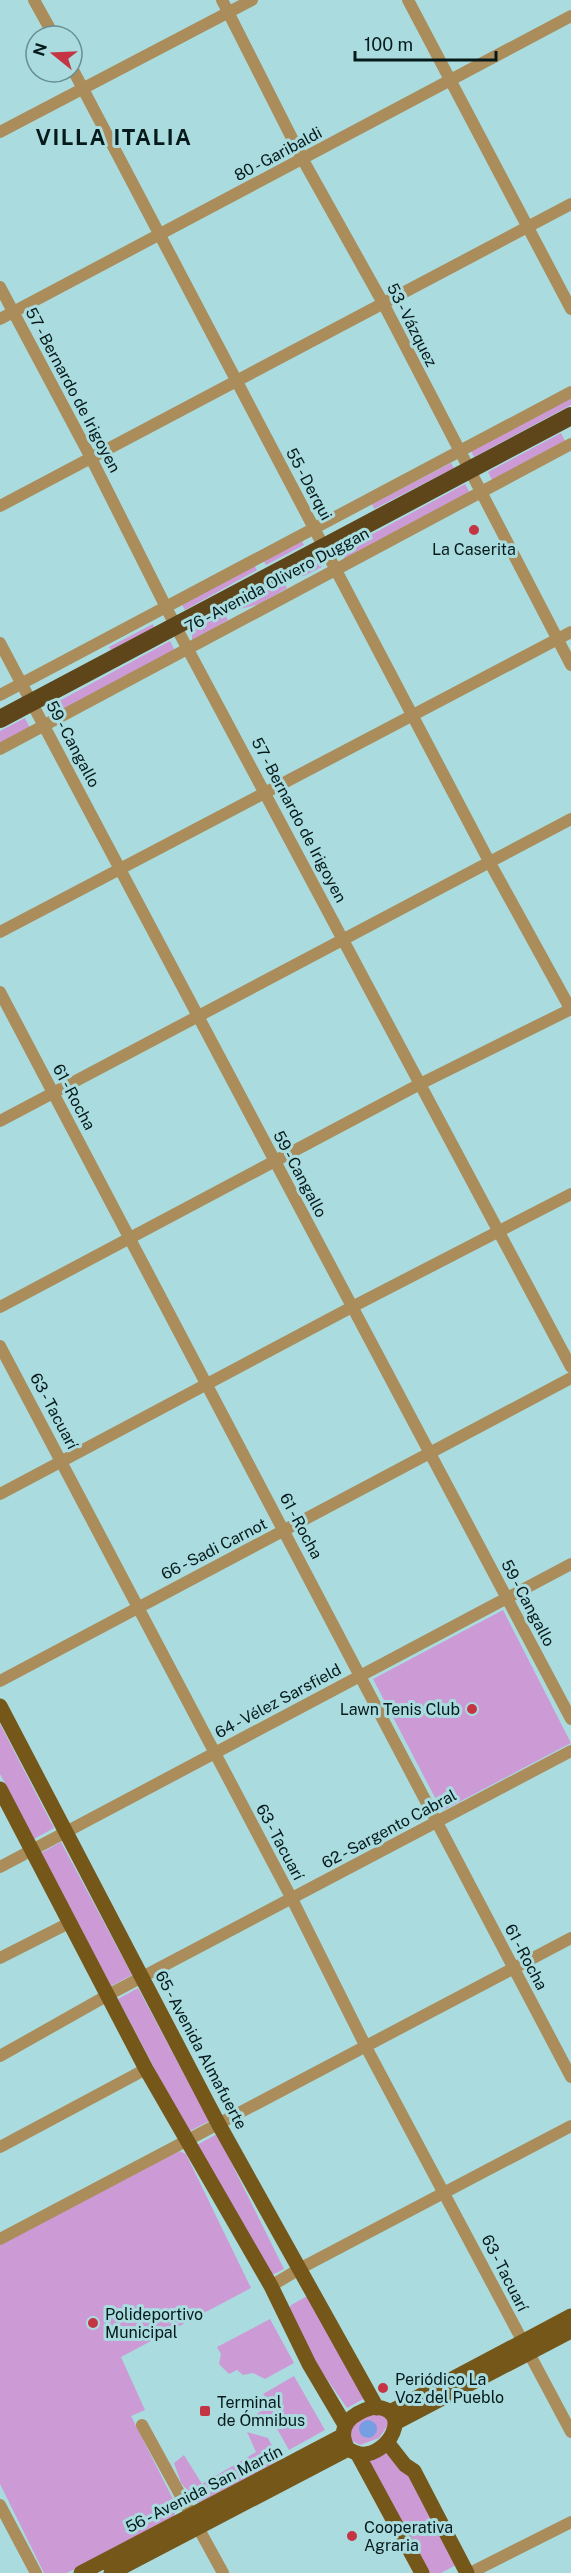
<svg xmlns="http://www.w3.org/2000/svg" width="571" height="2573" font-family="'Public Sans',sans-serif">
<rect width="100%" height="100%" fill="#aadcdf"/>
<path fill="#cc9bd5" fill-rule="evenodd" d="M 571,397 L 571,405 L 474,457 L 471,451 Z
M 561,433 L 565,441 L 492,480 L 488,472 Z
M 451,463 L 454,468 L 374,509 L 372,504 Z
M 465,484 L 470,493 L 346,561 L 341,551 Z
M 302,541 L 304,545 L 266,565 L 264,561 Z
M 318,562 L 322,567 L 304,576 L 291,577 Z
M 254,565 L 257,570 L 185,610 L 182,605 Z
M 283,581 L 287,588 L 260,604 L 240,609 L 239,605 Z
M 224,612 L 228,620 L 192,641 L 192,631 Z
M 153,624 L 154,628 L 111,650 L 109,647 Z
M 170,641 L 175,651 L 53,717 L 48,707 Z
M 25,718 L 30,728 L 0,743 L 0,731 Z
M 503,1610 L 571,1743 L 442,1811 L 373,1679 Z
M 0,1724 L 54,1828 L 34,1839 L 0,1774 Z
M 61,1842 L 132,1975 L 111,1986 L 41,1853 Z
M 138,1988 L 209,2121 L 188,2132 L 118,1999 Z
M 217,2134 L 284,2269 L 264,2279 L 197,2145 Z
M 179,2151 L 186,2154 L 251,2288 L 121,2357 L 145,2410 L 131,2416 L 176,2505 L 174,2518 L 67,2573 L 44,2573 L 0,2484 L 0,2245 Z
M 311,2294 L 367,2397 L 347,2408 L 284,2317 L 291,2305 Z
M 270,2319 L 294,2363 L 265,2379 L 253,2373 L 243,2375 L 237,2370 L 229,2374 L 219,2364 L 221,2354 L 217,2347 Z
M 294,2376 L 325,2430 L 289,2450 L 276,2427 L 248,2419 L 270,2406 L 263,2394 Z
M 366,2414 L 387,2415 L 388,2425 L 379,2438 L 360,2445 L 349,2439 L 349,2429 ZM 376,2425 L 376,2433 L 366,2438 L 360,2432 L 360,2427 Z
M 247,2432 L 268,2438 L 280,2461 L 198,2503 L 181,2483 L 174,2463 L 184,2455 L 202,2484 L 256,2452 Z
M 385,2445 L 412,2476 L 458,2564 L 441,2573 L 429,2573 L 368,2459 Z"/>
<path fill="#769ee2" d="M359 2429a9 9 0 1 1 18 0a9 9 0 1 1-18 0Z"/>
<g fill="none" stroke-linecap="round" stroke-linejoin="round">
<path stroke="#aa8d5b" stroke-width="12" d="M 34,0 L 54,36
M 222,0 L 303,160 L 383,303 L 571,665
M 408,0 L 571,309
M 72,68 L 490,863 L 571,1010
M 0,132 L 252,0
M 0,287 L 91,458 L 176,627 L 571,1367
M 0,319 L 571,16
M 0,506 L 571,204
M 0,643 L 571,1719
M 0,695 L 571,392
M 0,749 L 571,444
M 0,932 L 571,632
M 0,992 L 571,2077
M 0,1121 L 571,819
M 0,1307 L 420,1084 L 571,1009
M 0,1346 L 292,1899 L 366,2047 L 571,2432
M 0,1494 L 352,1307 L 571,1194
M 0,1681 L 571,1378
M 0,1867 L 571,1564
M 0,1958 L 69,1923
M 0,2056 L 108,1995 L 571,1751
M 0,2147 L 146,2069
M 0,2239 L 571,1938
M 271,2286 L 301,2268 L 571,2126
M 142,2425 L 223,2573
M 0,2505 L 36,2573
M 470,2573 L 571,2522"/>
<path stroke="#76571a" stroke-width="15" d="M 0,1706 L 218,2123 L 377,2408
M 0,1789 L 146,2069 L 271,2286 L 309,2364 L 345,2425
M 374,2407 C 415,2409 388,2457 361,2454 C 357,2454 352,2451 348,2449 C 335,2426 352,2413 374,2407 Z
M 390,2412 L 571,2316
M 395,2423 L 571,2331
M 387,2442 L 405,2465 L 414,2471 L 467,2573
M 357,2453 L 422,2573
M 81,2573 L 342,2436
M 111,2573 L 348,2449"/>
<path stroke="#5e461a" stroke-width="18" d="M 0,719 L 571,416"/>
</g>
<g fill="#c53442" stroke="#aadcdf" stroke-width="2">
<circle cx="474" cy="530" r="6"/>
<circle cx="472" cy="1709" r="6"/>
<circle cx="93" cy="2323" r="6"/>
<circle cx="383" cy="2388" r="6"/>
<rect x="199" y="2405" width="12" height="12" rx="3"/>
<circle cx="352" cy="2536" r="6"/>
</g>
<g text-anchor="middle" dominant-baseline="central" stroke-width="6" stroke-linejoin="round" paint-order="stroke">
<g font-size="16" fill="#061a1b" stroke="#aadcdf">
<text transform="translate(278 154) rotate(-28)">80 - Garibaldi</text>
<text transform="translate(412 325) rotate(63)">53 - Vázquez</text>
<text transform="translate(73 390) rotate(62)">57 - Bernardo de Irigoyen</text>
<text transform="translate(309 484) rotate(62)">55 - Derqui</text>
<text transform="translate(277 580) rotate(-28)">76 - Avenida Olivero Duggan</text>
<text transform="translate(73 744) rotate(62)">59 - Cangallo</text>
<text transform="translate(299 820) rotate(62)">57 - Bernardo de Irigoyen</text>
<text transform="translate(74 1097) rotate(62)">61 - Rocha</text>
<text transform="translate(300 1174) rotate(62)">59 - Cangallo</text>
<text transform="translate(54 1411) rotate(62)">63 - Tacuarí</text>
<text transform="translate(301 1526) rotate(62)">61 - Rocha</text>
<text transform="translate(214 1549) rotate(-27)">66 - Sadi Carnot</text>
<text transform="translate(528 1603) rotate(62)">59 - Cangallo</text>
<text transform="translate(278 1701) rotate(-28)">64 - Vélez Sarsfield</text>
<text transform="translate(389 1829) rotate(-28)">62 - Sargento Cabral</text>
<text transform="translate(280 1842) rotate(62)">63 - Tacuarí</text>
<text transform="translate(526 1957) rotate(62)">61 - Rocha</text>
<text transform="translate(201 2050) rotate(62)">65 - Avenida Almafuerte</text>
<text transform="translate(505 2273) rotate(63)">63 - Tacuarí</text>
<text transform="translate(204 2489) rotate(-27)">56 - Avenida San Martín</text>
</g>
<g font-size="16" fill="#061a1b" stroke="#aadcdf" text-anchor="start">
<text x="474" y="549" text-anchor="middle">La Caserita</text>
<text x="460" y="1709" text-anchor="end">Lawn Tenis Club</text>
<text x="105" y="2314">Polideportivo<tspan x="105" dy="18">Municipal</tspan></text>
<text x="395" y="2379">Periódico La<tspan x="395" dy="18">Voz del Pueblo</tspan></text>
<text x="217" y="2402">Terminal<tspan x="217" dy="18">de Ómnibus</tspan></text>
<text x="364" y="2527">Cooperativa<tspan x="364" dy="18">Agraria</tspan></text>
</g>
<g font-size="22" font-weight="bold" letter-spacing="1.5" fill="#061a1b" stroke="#aadcdf">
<text x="114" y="137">VILLA ITALIA</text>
</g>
</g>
<g transform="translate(54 54) rotate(288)"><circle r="28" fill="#aadcdf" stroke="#688e91" stroke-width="1.5"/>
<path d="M0-4.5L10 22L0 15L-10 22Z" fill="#c53442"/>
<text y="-9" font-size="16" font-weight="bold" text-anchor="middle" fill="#061a1b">N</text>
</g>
<path d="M355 51v9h141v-9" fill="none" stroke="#061a1b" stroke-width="3"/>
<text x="364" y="51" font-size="18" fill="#061a1b" stroke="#aadcdf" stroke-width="4.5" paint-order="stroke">100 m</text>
</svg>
